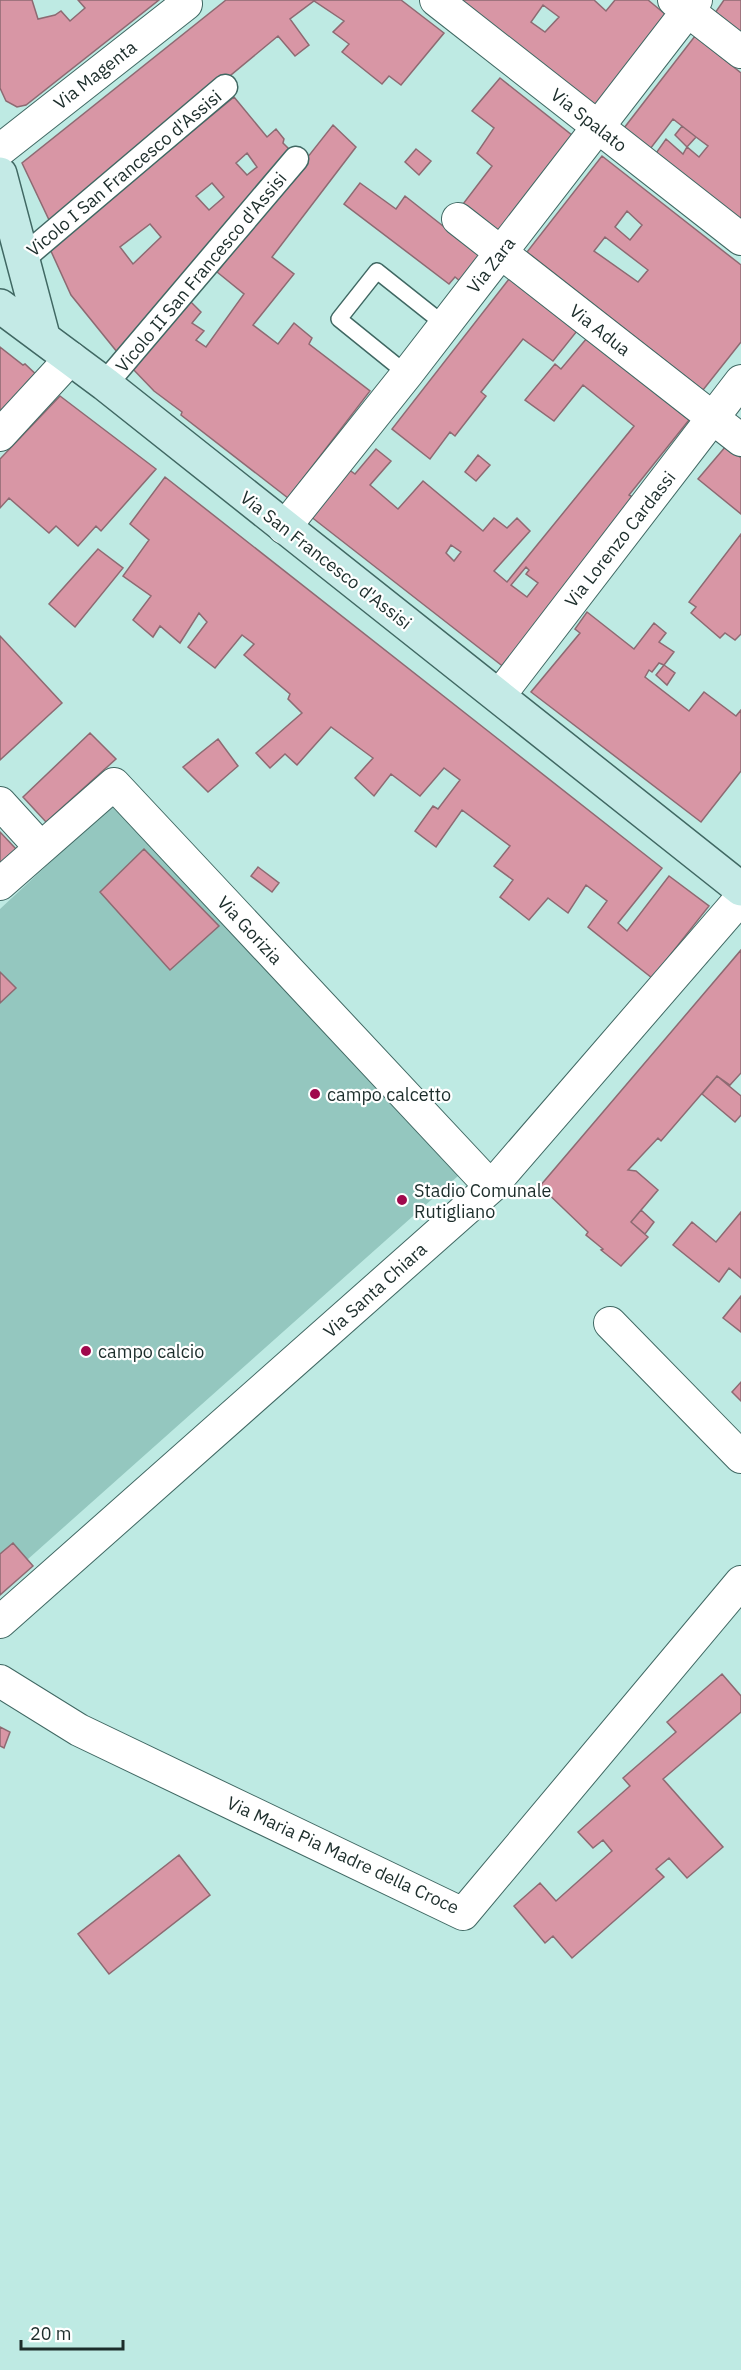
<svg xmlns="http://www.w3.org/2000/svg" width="741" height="2370" font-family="'IBM Plex Sans',sans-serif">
<rect width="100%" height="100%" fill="#beeae3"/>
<path fill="#94c7bf" d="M 112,805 L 458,1176 L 0,1584 L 0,1003 L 16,988 L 0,972 L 0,909 Z"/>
<path fill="#d896a5" stroke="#8d6a72" stroke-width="1.5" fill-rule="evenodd" d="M 0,0 L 32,0 L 38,19 L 55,15 L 61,11 L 70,21 L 85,8 L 78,0 L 159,0 L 26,105 L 17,107 L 6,101 L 0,88 Z
M 226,0 L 401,0 L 444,33 L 401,85 L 389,76 L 382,84 L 342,52 L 349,44 L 333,32 L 344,21 L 314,1 L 290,19 L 309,45 L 295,56 L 278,36 L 51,224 L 22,163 Z
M 454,0 L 594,0 L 606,11 L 615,0 L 648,0 L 665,14 L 592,110 ZM 543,5 L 559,17 L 545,32 L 531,22 Z
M 724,0 L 741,0 L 741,33 L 715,13 Z
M 695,36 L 741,73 L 741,225 L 654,156 L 666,139 L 683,154 L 687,147 L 699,157 L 708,146 L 696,137 L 673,119 L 647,153 L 621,132 Z
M 500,78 L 573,136 L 499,231 L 463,204 L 492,166 L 477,153 L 494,128 L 472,111 Z
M 234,97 L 267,137 L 276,129 L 284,139 L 283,143 L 294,154 L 122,358 L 71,295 L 50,249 ZM 247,153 L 257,167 L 247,175 L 236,163 ZM 212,183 L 224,197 L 209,210 L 196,196 ZM 150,224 L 161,237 L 133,264 L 120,247 Z
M 333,125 L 356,147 L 272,257 L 294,274 L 253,325 L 278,344 L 294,323 L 312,338 L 309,344 L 370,391 L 288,498 L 181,415 L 182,412 L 154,391 L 130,366 L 187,298 L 201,312 L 192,323 L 204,331 L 196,340 L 206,347 L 244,294 L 217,272 Z
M 682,126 L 696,137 L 687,147 L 675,135 Z
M 416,149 L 431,161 L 419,175 L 405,162 Z
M 602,156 L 741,265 L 741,342 L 703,390 L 527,252 ZM 627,211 L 642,225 L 630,240 L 615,227 ZM 605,237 L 648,270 L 638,282 L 594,251 Z
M 360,183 L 396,209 L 405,196 L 481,256 L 460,281 L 455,277 L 449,284 L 344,204 Z
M 509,279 L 577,331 L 553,361 L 523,339 L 481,392 L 486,396 L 455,436 L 450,432 L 430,459 L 392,429 Z
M 587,338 L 689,420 L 629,495 L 636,499 L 505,668 L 310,516 L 348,469 L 355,474 L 376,449 L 391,461 L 370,485 L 398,509 L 423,481 L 483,531 L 494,518 L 507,528 L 517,518 L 530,531 L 494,571 L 507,582 L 634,426 L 583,385 L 554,421 L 525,400 L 555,364 L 561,369 ZM 451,545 L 461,552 L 454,561 L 446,553 ZM 526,567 L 529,570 L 526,574 L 538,583 L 527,597 L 511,585 Z
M 0,347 L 23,365 L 25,364 L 42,380 L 0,425 Z
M 60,396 L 156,469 L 101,531 L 96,526 L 78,546 L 56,526 L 49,533 L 9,498 L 0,508 L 0,459 Z
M 726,446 L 741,458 L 741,514 L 698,479 Z
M 478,455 L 490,465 L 476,481 L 465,472 Z
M 165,477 L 662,868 L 618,923 L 627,931 L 669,876 L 709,906 L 652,978 L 588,927 L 607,901 L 586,885 L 568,913 L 548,898 L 529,920 L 500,897 L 513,880 L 494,866 L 510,846 L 462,810 L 436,847 L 415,831 L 433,806 L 438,809 L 460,780 L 444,768 L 420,796 L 391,774 L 374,796 L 355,778 L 373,758 L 331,727 L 297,765 L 285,754 L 270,768 L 256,753 L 302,713 L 288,699 L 290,694 L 244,655 L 254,644 L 242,635 L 215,668 L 188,647 L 207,622 L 199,613 L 180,643 L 160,626 L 153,637 L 133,620 L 151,596 L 123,576 L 149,540 L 130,524 Z
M 741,534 L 741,634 L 735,640 L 725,633 L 720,638 L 691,613 L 696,607 L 689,602 Z
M 98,549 L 123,568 L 75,627 L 49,604 Z
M 587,612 L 634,649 L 654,623 L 666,633 L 659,642 L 674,652 L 664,665 L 659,663 L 652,672 L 649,670 L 645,677 L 689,711 L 704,692 L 736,716 L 741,710 L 741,771 L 701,822 L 531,692 L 580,633 L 575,629 Z
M 0,636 L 62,703 L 0,760 Z
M 664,665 L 675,673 L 667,685 L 656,675 Z
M 90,733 L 116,759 L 46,822 L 23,797 Z
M 218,739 L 238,766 L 208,792 L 183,767 Z
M 0,832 L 16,849 L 0,864 Z
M 144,849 L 219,926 L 170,970 L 100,892 Z
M 258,867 L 279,883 L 272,892 L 251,876 Z
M 741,950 L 741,1073 L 730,1085 L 717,1076 L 661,1141 L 658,1138 L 628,1170 L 636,1171 L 658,1190 L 631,1222 L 648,1237 L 621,1266 L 601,1250 L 603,1249 L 586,1235 L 588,1232 L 540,1186 Z
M 0,972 L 16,988 L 0,1003 Z
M 717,1076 L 741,1096 L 741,1115 L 735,1122 L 702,1094 Z
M 641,1210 L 654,1222 L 645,1234 L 631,1222 Z
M 741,1212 L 741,1278 L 729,1268 L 719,1282 L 673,1245 L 692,1222 L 716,1242 Z
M 741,1296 L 741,1332 L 723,1318 Z
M 741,1382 L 741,1401 L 732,1392 Z
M 13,1543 L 33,1566 L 0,1595 L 0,1554 Z
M 722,1674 L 741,1696 L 741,1712 L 663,1779 L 723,1847 L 687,1878 L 669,1858 L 656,1869 L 664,1877 L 572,1958 L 553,1936 L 545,1943 L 514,1906 L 540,1883 L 556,1901 L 612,1851 L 603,1840 L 593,1848 L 578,1832 L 630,1786 L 623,1778 L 676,1732 L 667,1722 Z
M 0,1727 L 10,1732 L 4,1748 L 0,1746 Z
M 179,1855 L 210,1895 L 109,1974 L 78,1934 Z"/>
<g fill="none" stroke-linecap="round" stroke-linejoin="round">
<defs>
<path id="service" d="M 407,374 L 339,319 L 377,271 L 445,325"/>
<path id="pedestrian" d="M 22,259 L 225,87
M 105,384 L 296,159"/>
<path id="minor" d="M 436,0 L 741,239
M 674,0 L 741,52
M 0,150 L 186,4 L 183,0
M 458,219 L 741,440
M 0,435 L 71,358
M 284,528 L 407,374 L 696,0
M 499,696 L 741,381
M 0,803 L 41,848
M 0,884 L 114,784 L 491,1187
M 610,1323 L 741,1457
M 0,1622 L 491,1187 L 741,898
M 0,1681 L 79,1730 L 463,1914 L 741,1582"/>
<path id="secondary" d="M 0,174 L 43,336
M 0,306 L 105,384 L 741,889"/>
</defs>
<use href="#service" stroke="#406863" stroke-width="18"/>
<use href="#pedestrian" stroke="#406863" stroke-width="27"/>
<use href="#minor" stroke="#406863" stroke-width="34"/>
<use href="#secondary" stroke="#406863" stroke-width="36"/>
<use href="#service" stroke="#fff" stroke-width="15"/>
<use href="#pedestrian" stroke="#fff" stroke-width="24"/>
<use href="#minor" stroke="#fff" stroke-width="32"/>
<use href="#secondary" stroke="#c4eae6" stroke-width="33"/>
</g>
<g fill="#a0084c" stroke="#fff" stroke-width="2">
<circle cx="315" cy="1094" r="6"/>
<circle cx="402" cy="1200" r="6"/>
<circle cx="86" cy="1351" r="6"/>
</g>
<g text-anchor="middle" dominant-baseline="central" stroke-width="4.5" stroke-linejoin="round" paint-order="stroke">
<g font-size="18" fill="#1c2d2b" stroke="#fff">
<text transform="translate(95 75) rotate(-38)">Via Magenta</text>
<text transform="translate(589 120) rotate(38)">Via Spalato</text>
<text transform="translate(124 173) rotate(-40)">Vicolo I San Francesco d'Assisi</text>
<text transform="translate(491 265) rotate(-52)">Via Zara</text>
<text transform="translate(201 272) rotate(-50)">Vicolo II San Francesco d'Assisi</text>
<text transform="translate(600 330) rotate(38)">Via Adua</text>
<text transform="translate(620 539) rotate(-52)">Via Lorenzo Cardassi</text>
<text transform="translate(326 560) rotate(38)">Via San Francesco d'Assisi</text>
<text transform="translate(250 930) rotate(47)">Via Gorizia</text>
<text transform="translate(375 1290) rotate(-42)">Via Santa Chiara</text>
<text transform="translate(343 1855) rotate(25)">Via Maria Pia Madre della Croce</text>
</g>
<g font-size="18" fill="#1c2d2b" stroke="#fff" text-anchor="start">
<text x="327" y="1094">campo calcetto</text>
<text x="414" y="1190">Stadio Comunale<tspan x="414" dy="21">Rutigliano</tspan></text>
<text x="98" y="1351">campo calcio</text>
</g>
</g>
<path d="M21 2340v9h102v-9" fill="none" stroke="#1c2d2b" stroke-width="3"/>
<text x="30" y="2340" font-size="18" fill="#1c2d2b" stroke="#ffffff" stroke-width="4.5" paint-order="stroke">20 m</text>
</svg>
